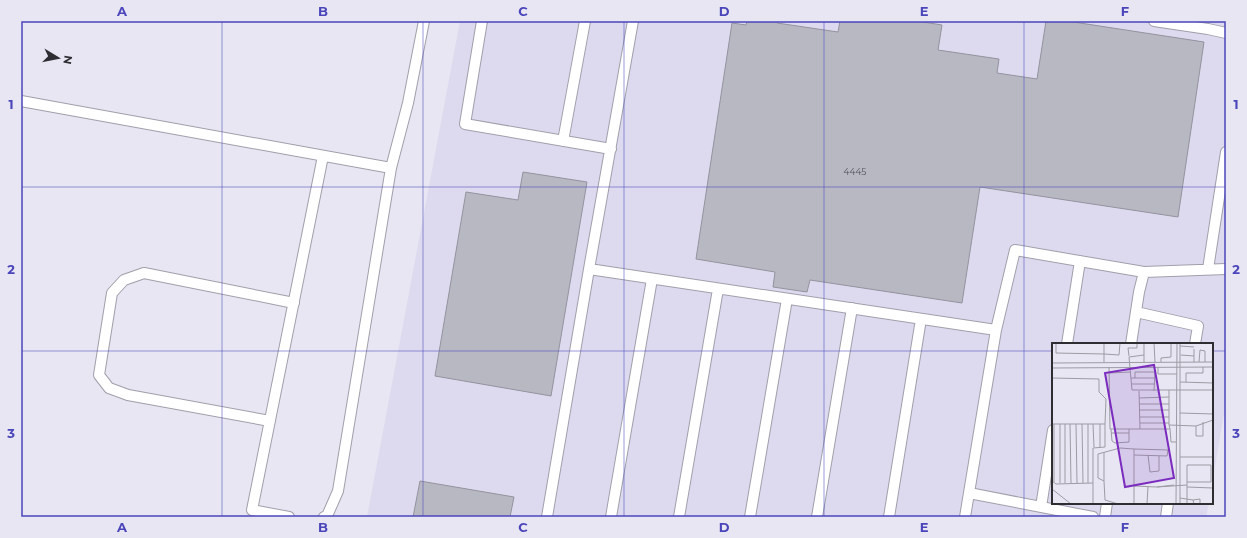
<svg xmlns="http://www.w3.org/2000/svg" width="1247" height="538" font-family="Montserrat,sans-serif">
<rect width="100%" height="100%" fill="#e7e6f2"/>
<path fill="#dddaf0" d="M 460,21 L 1226,21 L 1226,402 L 1212,484 L 1212,344 L 1053,344 L 1053,503 L 1209,503 L 1206,517 L 367,517 Z"/>
<path fill="#b8b8c3" stroke="#93939e" d="M 747,21 L 777,21 L 777,23 L 838,32 L 840,21 L 917,21 L 942,25 L 938,50 L 999,59 L 997,73 L 1037,79 L 1046,21 L 1067,21 L 1204,42 L 1178,217 L 980,187 L 962,303 L 810,280 L 807,292 L 773,287 L 775,272 L 696,259 L 732,23 L 746,25 Z
M 523,172 L 587,182 L 551,396 L 435,376 L 466,192 L 518,200 Z
M 420,481 L 514,497 L 510,517 L 413,517 Z"/>
<g fill="none" stroke-linecap="round" stroke-linejoin="round">
<defs>
<path id="service" d="M 482,21 L 465,124 L 611,149
M 1154,21 L 1208,29 L 1226,33
M 21,101 L 391,168 L 408,103 L 424,21
M 563,141 L 585,21
M 589,269 L 996,330
M 1208,269 L 1226,152
M 1136,312 L 1198,326 L 1195,344
M 1067,344 L 1080,261
M 1131,344 L 1139,292 L 1144,272
M 270,421 L 128,395 L 109,388 L 99,375 L 112,293 L 124,280 L 144,273 L 294,303
M 969,493 L 1093,517
M 1041,507 L 1053,430
M 289,517 L 252,510 L 323,156
M 324,517 L 327,516 L 338,491 L 391,168
M 547,517 L 589,269 L 633,21
M 611,517 L 652,279
M 679,517 L 718,289
M 750,517 L 787,299
M 817,517 L 852,308
M 889,517 L 921,319
M 965,517 L 996,330 L 1015,250 L 1144,272 L 1226,269
M 1105,517 L 1107,503
M 1166,517 L 1168,503"/>
</defs>
<use href="#service" stroke="#a09faa" stroke-width="12"/>
<use href="#service" stroke="#fff" stroke-width="10"/>
</g>
<path fill="none" stroke="#4b45bb" stroke-width="1" stroke-opacity="0.55" d="M 222,21 L 222,517M 423,21 L 423,517M 624,21 L 624,517M 824,21 L 824,517M 1024,21 L 1024,517M 21,187 L 1226,187M 21,351 L 1053,351M 1212,351 L 1226,351"/>
<g text-anchor="middle" dominant-baseline="central" stroke-width="3" stroke-linejoin="round" paint-order="stroke">
<g font-size="9" fill="#505056">
<text x="855" y="171">4445</text>
</g>
</g>
<g transform="translate(1052 343)">
<rect width="161" height="161" fill="#e7e6f2"/>
<path fill="none" stroke="#9d9ca5" stroke-width="1" d="M 4,0 L 4,10 L 52,11 L 52,19M 52,0 L 52,11 L 67,12 L 68,0M 102,0 L 103,19M 128,3 L 142,4M 92,12 L 77,14 L 80,47 L 161,47M 129,12 L 142,13M 77,13 L 76,5 L 85,5 L 85,0M 92,19 L 92,0M 109,19 L 109,15 L 119,14 L 119,0M 142,19 L 142,6M 147,19 L 148,7 L 153,8 L 153,19M 0,20 L 161,19M 57,24 L 58,86 L 118,86 L 117,82 L 144,83 L 161,77M 106,24 L 106,31 L 125,31M 0,25 L 161,24M 57,30 L 78,29M 0,35 L 47,36 L 47,49 L 54,56 L 53,81M 79,35 L 103,35M 83,35 L 83,29 L 103,29M 128,39 L 161,40M 134,39 L 134,30 L 151,30 L 151,24M 80,41 L 103,41M 117,47 L 117,82M 87,48 L 88,86M 102,48 L 103,28M 87,55 L 117,54M 87,61 L 117,61M 88,67 L 117,67M 128,70 L 161,71M 88,74 L 117,74M 88,80 L 117,80M 0,81 L 53,81 L 53,104 L 41,105 L 41,140M 2,81 L 2,139M 8,81 L 8,140M 13,81 L 13,140M 18,81 L 19,140M 24,81 L 25,140M 30,81 L 31,140M 36,81 L 36,140M 41,81 L 42,104M 48,81 L 48,104M 144,83 L 144,93 L 151,93 L 151,79M 59,86 L 60,98 L 63,100 L 77,99 L 77,86M 118,86 L 119,99 L 124,99M 59,90 L 77,90M 52,109 L 52,138M 82,112 L 115,113 L 116,107 L 82,106M 96,112 L 98,129 L 107,128 L 107,113M 128,114 L 161,114M 0,138 L 4,141 L 41,140 L 41,161M 122,142 L 105,144 L 135,142M 82,143 L 105,144M 135,144 L 161,145M 0,146 L 19,161M 128,155 L 141,157M 66,161 L 53,157 L 52,138 L 46,135 L 46,111 L 68,105 L 82,106 L 82,161M 95,161 L 96,143M 124,161 L 125,0M 128,161 L 128,0M 135,161 L 135,122 L 159,122 L 159,139 L 135,139M 142,161 L 141,157 L 148,156 L 148,161"/>
<path fill="#7b2cbf" fill-opacity="0.15" stroke="#7b2cbf" stroke-width="2" d="M 102,22 L 122,135 L 73,144 L 53,30 Z"/>
<rect width="161" height="161" fill="none" stroke="#2e2d32" stroke-width="2"/>
</g>
<rect width="1247" height="538" fill="none" stroke="#e7e6f2" stroke-width="44"/>
<g transform="translate(58 58) rotate(100)" stroke="#e7e6f2" stroke-width="3" paint-order="stroke">
<path d="M0-3L7 15L0 10L-7 15Z" fill="#2e2d32"/>
<text y="-6" font-size="11" font-weight="bold" text-anchor="middle" fill="#2e2d32">N</text>
</g>
<rect x="22" y="22" width="1203" height="494" fill="none" stroke="#4b45bb" stroke-width="1.5"/>
<g font-size="13" text-anchor="middle" font-weight="bold" fill="#4b45bb">
<text x="122" y="16">A</text>
<text x="323" y="16">B</text>
<text x="523" y="16">C</text>
<text x="724" y="16">D</text>
<text x="924" y="16">E</text>
<text x="1125" y="16">F</text>
<text x="11" y="109">1</text>
<text x="1236" y="109">1</text>
<text x="11" y="274">2</text>
<text x="1236" y="274">2</text>
<text x="11" y="438">3</text>
<text x="1236" y="438">3</text>
<text x="122" y="532">A</text>
<text x="323" y="532">B</text>
<text x="523" y="532">C</text>
<text x="724" y="532">D</text>
<text x="924" y="532">E</text>
<text x="1125" y="532">F</text>
</g>
</svg>
